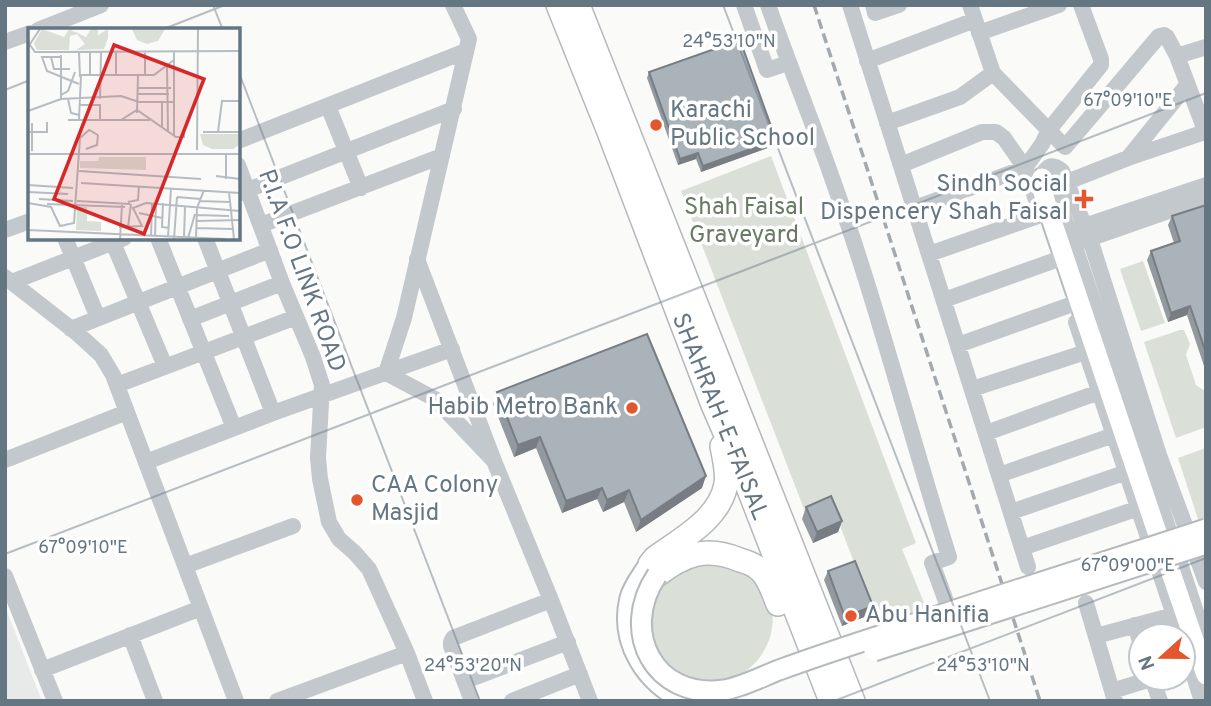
<svg xmlns="http://www.w3.org/2000/svg" width="1211" height="706" font-family="Overpass,sans-serif">
<rect width="100%" height="100%" fill="#fafaf8"/>
<path fill="#e8e9e9" d="M 5,606 L 42,701 L 5,701 Z"/>
<path fill="#dadfd7" d="M 771,156 L 916,543 L 902,549 L 927,610 L 879,627 L 832,505 L 806,514 L 681,191 Z
M 1143,261 L 1165,323 L 1141,331 L 1120,269 Z
M 1180,330 L 1184,330 L 1190,344 L 1186,355 L 1196,385 L 1205,391 L 1206,394 L 1206,427 L 1176,438 L 1144,342 Z
M 1206,448 L 1206,526 L 1201,528 L 1178,458 Z
M 693,559 L 752,572 C 759,583 771,597 772,610 C 778,650 743,689 701,681 C 659,673 634,621 659,585 C 666,576 684,566 693,559 Z"/>
<g fill="none" stroke-linecap="round" stroke-linejoin="round">
<defs>
<path id="major" d="M 1042,178 L 1043,192 L 1046,203 L 1161,544
M 1166,558 L 1206,675
M 646,569 C 640,578 633,587 630,598 C 619,642 646,684 686,701"/>
<path id="highway" d="M 558,5 L 609,132 L 713,405 L 741,469 L 831,701
M 578,5 L 853,701
M 650,564 L 655,558 C 681,539 720,519 726,484 C 728,472 724,458 722,446
M 657,575 C 685,554 706,546 740,560 C 747,562 755,565 760,570 C 770,579 773,593 778,604"/>
</defs>
<use href="#major" stroke="#b5babe" stroke-width="23"/>
<use href="#highway" stroke="#b4b9bd" stroke-width="26"/>
<path stroke="#c3c8cc" stroke-width="16" d="M 453,5 L 469,39 L 404,318 L 386,373 L 435,399 L 494,461
M 744,5 L 767,70 L 788,63
M 768,5 C 788,62 811,118 831,175 C 876,300 909,430 949,557 L 932,563 L 950,612
M 850,5 L 1028,567
M 873,5 L 875,13 L 899,5
M 970,5 L 993,73 L 1065,147 L 1159,36 L 1164,35 L 1167,37 L 1177,56 L 1206,133
M 38,30 L 101,5
M 979,33 L 1059,5
M 5,42 L 30,33
M 1177,56 L 1206,47
M 867,61 L 975,20
M 328,106 L 361,188
M 887,123 L 960,97 L 993,73
M 238,141 L 466,51
M 1128,158 L 1187,85
M 238,165 L 282,283 L 313,357 L 322,385 L 318,458 L 320,479 L 329,522 L 339,539 L 355,553 L 369,569 L 407,653 L 425,701
M 901,165 L 982,132 L 996,132 L 1004,138 L 1025,168 L 1040,211
M 1044,172 L 1056,198 L 1074,244 L 1206,642
M 1042,178 C 1046,165 1052,163 1062,171 L 1090,239 L 1159,455 L 1206,582
M 1067,182 L 1128,158 L 1205,132
M 240,193 L 454,109
M 915,208 L 1025,168 L 1042,144 L 1049,130 L 1101,65 L 1101,59 L 1081,5
M 261,225 L 442,156
M 1078,228 L 1206,185
M 5,230 L 30,221
M 65,238 L 98,318
M 111,238 L 165,366
M 158,238 L 234,428
M 205,238 L 273,413
M 1083,241 L 1206,198
M 929,254 L 1041,215
M 417,259 L 494,461 L 551,600 L 590,701
M 5,277 L 78,334 L 101,355 L 113,375 L 236,701
M 12,282 L 124,238
M 944,300 L 1056,260
M 190,319 L 282,283
M 1076,322 L 1181,636
M 71,329 L 270,250
M 958,345 L 1070,305
M 117,385 L 296,317
M 972,389 L 1086,352
M 986,433 L 1099,392
M 5,460 L 127,412
M 146,462 L 273,413 L 452,349
M 999,475 L 1114,435
M 1011,512 L 1127,472
M 1022,548 L 1139,508
M 185,566 L 293,526
M 5,576 L 55,701
M 1086,603 L 1115,701
M 1135,625 L 1141,644
M 130,635 L 155,701
M 1096,636 L 1174,615
M 1183,642 L 1202,701
M 42,670 L 201,608
M 1152,678 L 1160,701
M 465,681 L 568,642
M 1112,691 L 1154,678
M 277,701 L 407,653
M 472,701 L 451,646 L 451,642 L 453,638 L 551,600
M 512,701 L 580,674"/>
<use href="#major" stroke="#fff" stroke-width="19"/>
<use href="#highway" stroke="#fff" stroke-width="23"/>
<path stroke="#a2aab0" stroke-width="3.5" stroke-dasharray="10 5" stroke-linecap="butt" d="M 814,5 L 1040,701"/>
<defs>
<path id="major-bridge" d="M 657,575 C 619,631 654,700 724,690 C 742,687 761,677 779,670 C 812,658 845,647 879,636 C 987,598 1097,565 1206,529
M 874,651 L 1206,544"/>
</defs>
<use href="#major-bridge" stroke="#b5babe" stroke-width="23" stroke-linecap="butt"/>
<use href="#major-bridge" stroke="#fff" stroke-width="19"/>
</g>
<path fill="#929a9f" d="M 649,72 L 776,140 L 773,146 L 701,172 L 696,159 L 678,165 L 647,78 Z
M 1206,205 L 1206,372 L 1187,315 L 1168,322 L 1147,260 L 1151,251 L 1174,243 L 1168,225 L 1172,216 Z
M 497,392 L 702,488 L 636,532 L 624,502 L 603,512 L 597,499 L 562,513 L 536,448 L 514,457 L 493,404 Z
M 806,507 L 842,521 L 838,532 L 813,543 L 802,519 Z
M 828,571 L 873,606 L 869,615 L 842,626 L 824,580 Z"/>
<path fill="#777d82" d="M 776,140 L 773,146 L 701,172 L 703,166 Z
M 698,153 L 696,159 L 678,165 L 680,159 Z
M 1190,306 L 1187,315 L 1168,322 L 1171,313 Z
M 540,437 L 536,448 L 514,457 L 518,445 Z
M 706,476 L 702,488 L 636,532 L 641,520 Z
M 602,488 L 597,499 L 562,513 L 566,501 Z
M 629,490 L 624,502 L 603,512 L 607,500 Z
M 842,521 L 838,532 L 813,543 L 817,532 Z
M 873,606 L 869,615 L 842,626 L 845,617 Z"/>
<path fill="#aab3b9" stroke="#777d82" stroke-width="2" d="M 740,40 L 776,140 L 703,166 L 698,153 L 680,159 L 649,72 Z
M 1206,205 L 1206,353 L 1190,306 L 1171,313 L 1151,251 L 1180,241 L 1172,216 Z
M 647,334 L 706,476 L 641,520 L 629,490 L 607,500 L 602,488 L 566,501 L 540,437 L 518,445 L 497,392 Z
M 831,496 L 842,521 L 817,532 L 806,507 Z
M 855,561 L 873,606 L 845,617 L 828,571 Z"/>
<path fill="none" stroke="#657683" stroke-width="2" stroke-opacity="0.45" d="M 213,5 L 223,30M 723,5 L 990,701M 161,30 L 225,5M 238,70 L 480,701M 5,90 L 30,80M 5,554 L 1206,93M 834,701 L 1206,558"/>
<g fill="#e4572e" stroke="#fff" stroke-width="2.5">
<circle cx="656" cy="125" r="7"/>
<path d="M1080.5 188.5h7v7h7v7h-7v7h-7v-7h-7v-7h7z"/>
<circle cx="632" cy="408" r="7"/>
<circle cx="357" cy="500" r="7"/>
<circle cx="851" cy="616" r="7"/>
</g>
<g text-anchor="middle" dominant-baseline="central" stroke-width="7" stroke-linejoin="round" paint-order="stroke">
<g font-size="24" fill="#657683" stroke="#fff" text-anchor="start">
<text x="670" y="111">Karachi<tspan x="670" dy="28">Public School</tspan></text>
<text x="1068" y="185" text-anchor="end">Sindh Social<tspan x="1068" dy="28">Dispencery Shah Faisal</tspan></text>
<text x="618" y="408" text-anchor="end">Habib Metro Bank</text>
<text x="371" y="486">CAA Colony<tspan x="371" dy="28">Masjid</tspan></text>
<text x="865" y="616">Abu Hanifia</text>
</g>
<g font-size="24" fill="#687a64" stroke="#fff">
<text x="744" y="208">Shah Faisal<tspan x="744" dy="28">Graveyard</tspan></text>
</g>
<g font-size="24" fill="#657683" stroke="#fff">
<text transform="translate(301 271) rotate(70)">P.I.A F.O LINK ROAD</text>
<text transform="translate(719 417) rotate(68)">SHAHRAH-E-FAISAL</text>
</g>
</g>
<g transform="translate(28 28)">
<rect width="212" height="212" fill="#fafaf8"/>
<path d="M 14,1 L 36,9 L 41,1 L 58,9 L 63,1 L 70,1 L 70,7 L 80,1 L 80,10 L 76,21 L 48,22 L 57,16 L 49,6 L 42,8 L 41,22 L 9,22 L 6,15 ZM 104,1 L 137,1 L 130,13 L 119,16 L 109,12 ZM 172,106 L 212,106 L 212,116 L 205,121 L 184,121 L 175,117 ZM 71,129 L 118,129 L 118,142 L 52,140 L 52,133 L 70,133 ZM 49,179 L 59,179 L 59,193 L 73,194 L 73,203 L 48,202 Z" fill="#dadfd7"/>
<path fill="none" stroke="#b5bdc2" stroke-width="2" d="M 2,17 L 7,24 L 26,24 L 212,23M 0,19 L 12,1M 146,23 L 146,108M 51,24 L 52,49M 88,24 L 88,47M 117,24 L 117,47M 33,27 L 33,71M 23,29 L 26,41 L 42,41M 33,29 L 14,29 L 19,43 L 51,56M 139,39 L 140,104M 62,47 L 62,24M 110,60 L 143,60M 110,66 L 141,66M 33,67 L 40,63 L 47,44M 40,71 L 43,85 L 51,87M 72,71 L 73,24M 51,77 L 72,77 L 72,92M 0,83 L 33,71 L 93,68 L 111,74 L 146,74M 109,85 L 110,47M 40,92 L 122,92M 51,92 L 53,47 L 126,47 L 146,32M 93,92 L 109,82 L 148,109 L 156,109 L 156,101M 134,100 L 134,74M 0,104 L 19,104 L 19,94M 175,104 L 212,104M 190,104 L 194,73 L 212,73M 58,121 L 69,117 L 70,107M 169,122 L 170,1M 4,123 L 4,95M 0,126 L 212,126M 198,126 L 198,151M 51,143 L 173,151M 188,148 L 212,151M 53,155 L 212,165M 0,157 L 45,160M 0,164 L 40,166M 201,164 L 206,211M 149,169 L 173,171M 11,171 L 45,173M 49,173 L 102,176M 172,173 L 201,174M 100,174 L 110,172 L 111,158M 0,175 L 23,179 L 32,198 L 46,195 L 52,110 L 61,102 L 70,107M 135,175 L 134,199 L 141,200M 19,176 L 97,179M 111,185 L 134,190M 169,187 L 201,188M 169,193 L 212,192M 91,199 L 114,198 L 105,180 L 118,175 L 212,183M 100,199 L 103,176M 168,200 L 204,201M 0,202 L 197,211M 123,208 L 124,175M 127,208 L 128,175M 140,209 L 143,160M 156,209 L 157,179M 160,210 L 167,186M 168,210 L 169,180 L 176,162M 92,211 L 94,177M 146,211 L 149,169"/>
<path fill="#d62828" fill-opacity="0.15" stroke="#d62828" stroke-width="3.5" d="M 86,17 L 176,51 L 116,206 L 26,171 Z"/>
<rect width="212" height="212" fill="none" stroke="#657683" stroke-width="3.5"/>
</g>
<g font-size="18" text-anchor="middle" fill="#657683" stroke="#fff" stroke-width="7" stroke-linejoin="round" paint-order="stroke">
<text x="729" y="47">24°53'10"N</text>
<text x="1128" y="106">67°09'10"E</text>
<text x="83" y="553">67°09'10"E</text>
<text x="1128" y="571">67°09'00"E</text>
<text x="473" y="671">24°53'20"N</text>
<text x="983" y="671">24°53'10"N</text>
</g>
<rect width="1211" height="706" fill="none" stroke="#657683" stroke-width="14"/>
<g transform="translate(1162 657) rotate(249)"><circle r="33" fill="#ffffff" stroke="#c1c8cd" stroke-width="2"/>
<path d="M0-5L12 26L0 18L-12 26Z" fill="#e4572e"/>
<text y="-10" font-size="19" font-weight="bold" text-anchor="middle" fill="#657683">N</text>
</g>
</svg>
